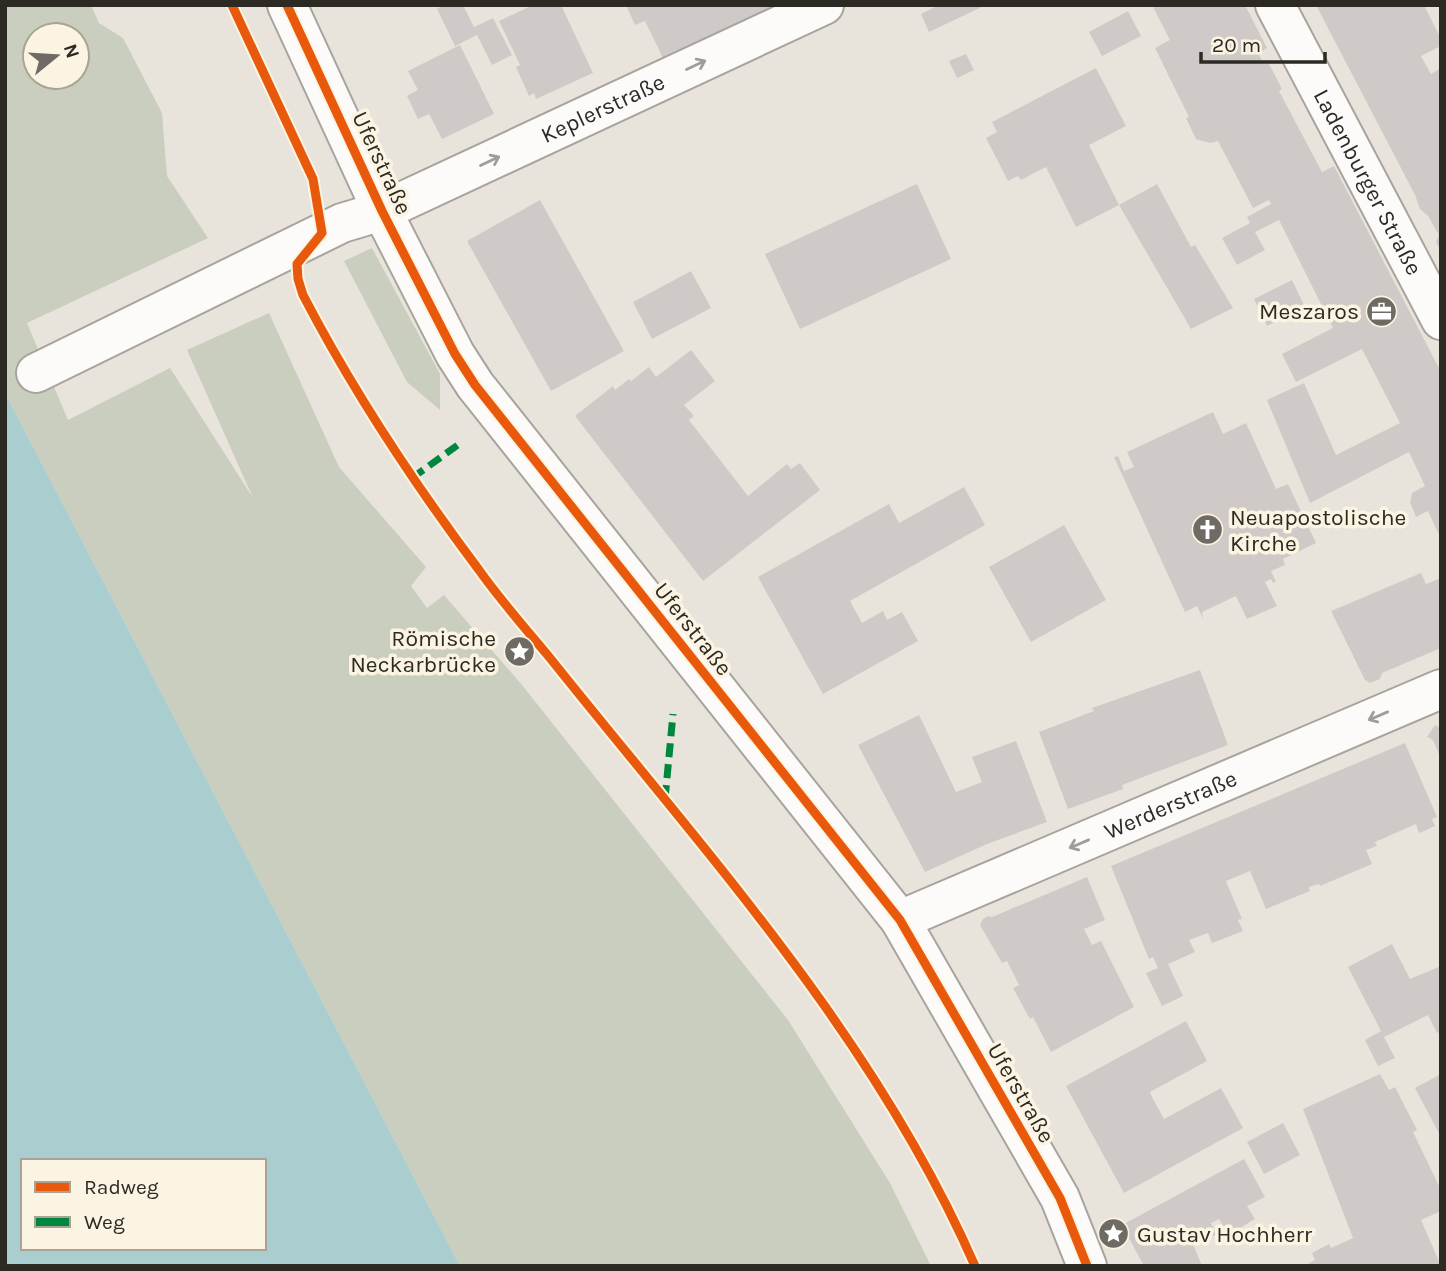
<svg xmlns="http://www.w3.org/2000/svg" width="1446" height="1271" font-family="Karla,sans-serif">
<rect width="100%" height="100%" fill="#e9e4db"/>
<path fill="#c9cebe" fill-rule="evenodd" d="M 5,5 L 91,5 L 99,23 L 123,38 L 162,113 L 167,176 L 208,238 L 27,323 L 68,420 L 170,368 L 253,498 L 187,350 L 269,313 L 339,467 L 426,567 L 411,586 L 427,608 L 444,595 L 522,685 L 788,1020 L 890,1183 L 931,1266 L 460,1266 L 5,393 ZM 35,35 L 77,35 L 77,77 L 35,77 Z
M 372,248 L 440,374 L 440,410 L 407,382 L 344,261 Z"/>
<path fill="#aaced0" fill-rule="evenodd" d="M 5,393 L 460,1266 L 5,1266 ZM 23,1161 L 264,1161 L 264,1248 L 23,1248 Z"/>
<path fill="#cfcac8" d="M 443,5 L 463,5 L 474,27 L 493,18 L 512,55 L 492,65 L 477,35 L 455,46 L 437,9 Z
M 533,5 L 561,5 L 593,73 L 536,99 L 534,93 L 529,96 L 516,67 L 520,65 L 499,21 Z
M 626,5 L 781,5 L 664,60 L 645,21 L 635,25 Z
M 939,5 L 986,5 L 929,32 L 921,14 Z
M 1152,5 L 1245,5 L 1267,48 L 1258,53 L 1264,64 L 1268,62 L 1282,89 L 1279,91 L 1322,172 L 1334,166 L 1441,372 L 1441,539 L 1428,511 L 1416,517 L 1410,502 L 1412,493 L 1425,486 L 1409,452 L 1310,503 L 1267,400 L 1304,383 L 1336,455 L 1400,423 L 1362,349 L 1296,382 L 1282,354 L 1333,328 L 1279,220 L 1255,232 L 1265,250 L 1237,265 L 1222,238 L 1250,223 L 1247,217 L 1271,204 L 1269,200 L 1253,208 L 1218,141 L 1210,143 L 1196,139 L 1186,118 L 1189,117 L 1155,48 L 1170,40 Z
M 1316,5 L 1424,5 L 1441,39 L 1441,46 L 1421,56 L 1431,74 L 1441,68 L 1441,252 L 1436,242 L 1439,235 L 1428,216 L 1420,209 L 1415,195 Z
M 1128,11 L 1141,36 L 1102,56 L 1089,32 Z
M 460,45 L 494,114 L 442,139 L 429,114 L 418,119 L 407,96 L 418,90 L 408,71 Z
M 966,54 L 974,70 L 957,78 L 949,61 Z
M 1096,68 L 1126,126 L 1089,145 L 1119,205 L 1076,227 L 1046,167 L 1021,180 L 1018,176 L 1008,181 L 986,138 L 997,132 L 992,122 Z
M 917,184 L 951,259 L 800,329 L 765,254 Z
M 1157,184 L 1191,247 L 1195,245 L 1233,308 L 1191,329 L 1119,205 Z
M 540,200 L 624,351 L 551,391 L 467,241 Z
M 691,271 L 711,308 L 652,339 L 633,302 Z
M 1292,280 L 1305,307 L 1267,326 L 1254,299 Z
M 691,350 L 715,381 L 684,405 L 694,416 L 689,420 L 748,496 L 787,464 L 791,469 L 800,463 L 820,490 L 703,581 L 575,416 L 613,386 L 615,390 L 629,379 L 631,381 L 649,367 L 656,377 Z
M 1213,412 L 1223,434 L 1246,423 L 1276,489 L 1288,484 L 1316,543 L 1283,559 L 1285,565 L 1271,571 L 1276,582 L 1273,583 L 1271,579 L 1265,582 L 1277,606 L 1247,619 L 1236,596 L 1202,612 L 1203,619 L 1197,606 L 1185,612 L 1114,457 L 1118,456 L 1124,471 L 1134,467 L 1127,452 Z
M 964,487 L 985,525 L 850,601 L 862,623 L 883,611 L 887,620 L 902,612 L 918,641 L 823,694 L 758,577 L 889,504 L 899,523 Z
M 1064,525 L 1106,600 L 1031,642 L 989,567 Z
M 1421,573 L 1426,584 L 1441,578 L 1441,648 L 1382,673 L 1380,679 L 1370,683 L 1365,680 L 1331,611 Z
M 1200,670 L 1228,745 L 1122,785 L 1123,789 L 1068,809 L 1039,732 L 1094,711 L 1092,708 Z
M 919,715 L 956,792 L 982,782 L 972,757 L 1016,741 L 1047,822 L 987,844 L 925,872 L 858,745 Z
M 1435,725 L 1441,728 L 1441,759 L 1433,740 L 1427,737 Z
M 1405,743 L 1437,817 L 1432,819 L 1435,826 L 1419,833 L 1416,824 L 1375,842 L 1377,846 L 1366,850 L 1372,864 L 1320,886 L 1319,884 L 1309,887 L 1310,891 L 1266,909 L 1250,871 L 1226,881 L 1242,919 L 1238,920 L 1243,931 L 1212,943 L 1208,933 L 1189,940 L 1195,952 L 1168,964 L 1183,996 L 1162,1006 L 1146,973 L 1158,968 L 1153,957 L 1149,959 L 1111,866 Z
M 1087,877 L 1105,920 L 1084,929 L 1092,945 L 1101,941 L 1134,1007 L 1051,1052 L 1033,1017 L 1030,1019 L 1013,988 L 1019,985 L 1007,961 L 1002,963 L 980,925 L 983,919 L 988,916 L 992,917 Z
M 1392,944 L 1410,979 L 1441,966 L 1441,1031 L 1437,1033 L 1428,1015 L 1384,1037 L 1395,1058 L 1378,1066 L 1365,1040 L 1381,1031 L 1348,967 Z
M 1186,1021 L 1207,1061 L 1150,1092 L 1152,1097 L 1164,1119 L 1221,1088 L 1243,1128 L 1124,1193 L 1066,1086 Z
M 1380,1074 L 1389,1090 L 1395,1087 L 1417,1130 L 1413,1132 L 1441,1190 L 1441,1211 L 1421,1220 L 1441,1266 L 1304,1266 L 1315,1260 L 1312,1253 L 1329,1244 L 1331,1248 L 1353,1238 L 1303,1109 Z
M 1441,1074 L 1441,1137 L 1415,1088 Z
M 1283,1123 L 1300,1155 L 1264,1174 L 1247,1142 Z
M 1244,1159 L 1265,1197 L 1247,1206 L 1255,1219 L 1228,1235 L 1219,1219 L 1211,1223 L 1216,1235 L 1193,1244 L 1202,1266 L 1144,1266 L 1122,1225 Z"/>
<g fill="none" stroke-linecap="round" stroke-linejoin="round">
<defs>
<g id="minor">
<path d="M 287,5 L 382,211 L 455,354 L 475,385 L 900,920 L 1060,1198 L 1087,1266"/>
<path id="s1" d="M 1275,5 L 1441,320"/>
<path id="s2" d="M 36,373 L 342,223 L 382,211 L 824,5"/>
<path id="s3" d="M 900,920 L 1441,689"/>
</g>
</defs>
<use href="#minor" stroke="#a8a49d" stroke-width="42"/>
<use href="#minor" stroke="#fcfbfa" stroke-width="38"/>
<path stroke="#00873e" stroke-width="7" stroke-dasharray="14 7" stroke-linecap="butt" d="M 412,478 L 462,442
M 665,799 L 673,714"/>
<defs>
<path id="cycleway" d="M 232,5 L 313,179 L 322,233 L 297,264 L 298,279 L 303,295 C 354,393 413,482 479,570 C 501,601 526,629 550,658 C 704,851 875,1037 975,1266
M 287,5 L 382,211 L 455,354 L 475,385 L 900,920 L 1060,1198 L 1087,1266"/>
</defs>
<use href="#cycleway" stroke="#fcf4e2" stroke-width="13"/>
<use href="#cycleway" stroke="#e8590c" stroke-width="9"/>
</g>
<defs><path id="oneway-shaft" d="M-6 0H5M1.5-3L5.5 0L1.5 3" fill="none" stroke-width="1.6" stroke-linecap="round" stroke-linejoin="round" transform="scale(1.75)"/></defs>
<g stroke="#9f9d9a">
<use href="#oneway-shaft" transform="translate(696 65) rotate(-25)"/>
<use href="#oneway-shaft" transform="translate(490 161) rotate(-25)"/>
<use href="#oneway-shaft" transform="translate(1378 716) rotate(157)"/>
<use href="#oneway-shaft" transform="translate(1079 844) rotate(157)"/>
</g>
<defs>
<symbol id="office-disc" viewBox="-11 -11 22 22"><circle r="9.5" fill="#6f6b64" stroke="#fcf4e2"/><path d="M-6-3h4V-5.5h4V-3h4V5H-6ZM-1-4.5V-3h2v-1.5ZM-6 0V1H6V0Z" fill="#fff"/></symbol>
<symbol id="church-disc" viewBox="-11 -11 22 22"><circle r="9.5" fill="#6f6b64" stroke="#fcf4e2"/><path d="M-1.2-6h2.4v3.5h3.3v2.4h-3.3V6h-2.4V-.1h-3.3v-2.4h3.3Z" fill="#fff"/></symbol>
<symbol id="sight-disc" viewBox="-11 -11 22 22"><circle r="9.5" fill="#6f6b64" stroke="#fcf4e2"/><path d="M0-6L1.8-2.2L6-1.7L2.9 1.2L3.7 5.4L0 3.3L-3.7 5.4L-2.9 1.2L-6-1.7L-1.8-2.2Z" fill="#fff"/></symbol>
</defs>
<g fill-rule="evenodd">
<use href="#office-disc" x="1364" y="294" width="35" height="35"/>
<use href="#church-disc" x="1190" y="512" width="35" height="35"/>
<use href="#sight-disc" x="502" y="634" width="35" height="35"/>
<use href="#sight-disc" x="1096" y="1216" width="35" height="35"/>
</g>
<g text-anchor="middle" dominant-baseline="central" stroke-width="7" stroke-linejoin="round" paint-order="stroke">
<g font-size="23" fill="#2d2a24" stroke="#fcf4e2">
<text stroke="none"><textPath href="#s2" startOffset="626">Keplerstraße</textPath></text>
<text transform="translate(382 163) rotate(65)">Uferstraße</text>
<text stroke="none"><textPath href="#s1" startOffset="200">Ladenburger Straße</textPath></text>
<text transform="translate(693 629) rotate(52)">Uferstraße</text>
<text stroke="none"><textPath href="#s3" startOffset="294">Werderstraße</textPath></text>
<text transform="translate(1021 1093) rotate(60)">Uferstraße</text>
</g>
<g font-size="23" fill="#2d2a24" stroke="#fcf4e2" text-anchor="end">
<text x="1359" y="311">Meszaros</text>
<text x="1230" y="517" text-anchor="start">Neuapostolische<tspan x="1230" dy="26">Kirche</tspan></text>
<text x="496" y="638">Römische<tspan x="496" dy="26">Neckarbrücke</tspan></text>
<text x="1137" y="1234" text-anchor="start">Gustav Hochherr</text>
</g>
</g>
<rect width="1446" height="1271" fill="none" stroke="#2d2a24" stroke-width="14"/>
<rect x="21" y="1159" width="245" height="91" fill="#fcf4e2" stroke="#a9a396" stroke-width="2"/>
<rect x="35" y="1182" width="35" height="10" fill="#e8590c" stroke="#a9a396" stroke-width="2"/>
<text x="84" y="1194" font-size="21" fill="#2d2a24">Radweg</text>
<rect x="35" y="1217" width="35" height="10" fill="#00873e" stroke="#a9a396" stroke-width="2"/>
<text x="84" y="1229" font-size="21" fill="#2d2a24">Weg</text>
<g transform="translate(56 56) rotate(72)"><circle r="33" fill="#fcf4e2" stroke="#a9a396" stroke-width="2"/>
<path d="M0-5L12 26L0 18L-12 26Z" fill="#6f6b64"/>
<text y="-10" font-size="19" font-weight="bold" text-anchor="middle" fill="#2d2a24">N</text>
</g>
<path d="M1201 52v10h124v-10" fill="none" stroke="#2d2a24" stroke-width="3.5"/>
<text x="1212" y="52" font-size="21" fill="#2d2a24" stroke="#fcf4e2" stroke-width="5" paint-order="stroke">20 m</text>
</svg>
